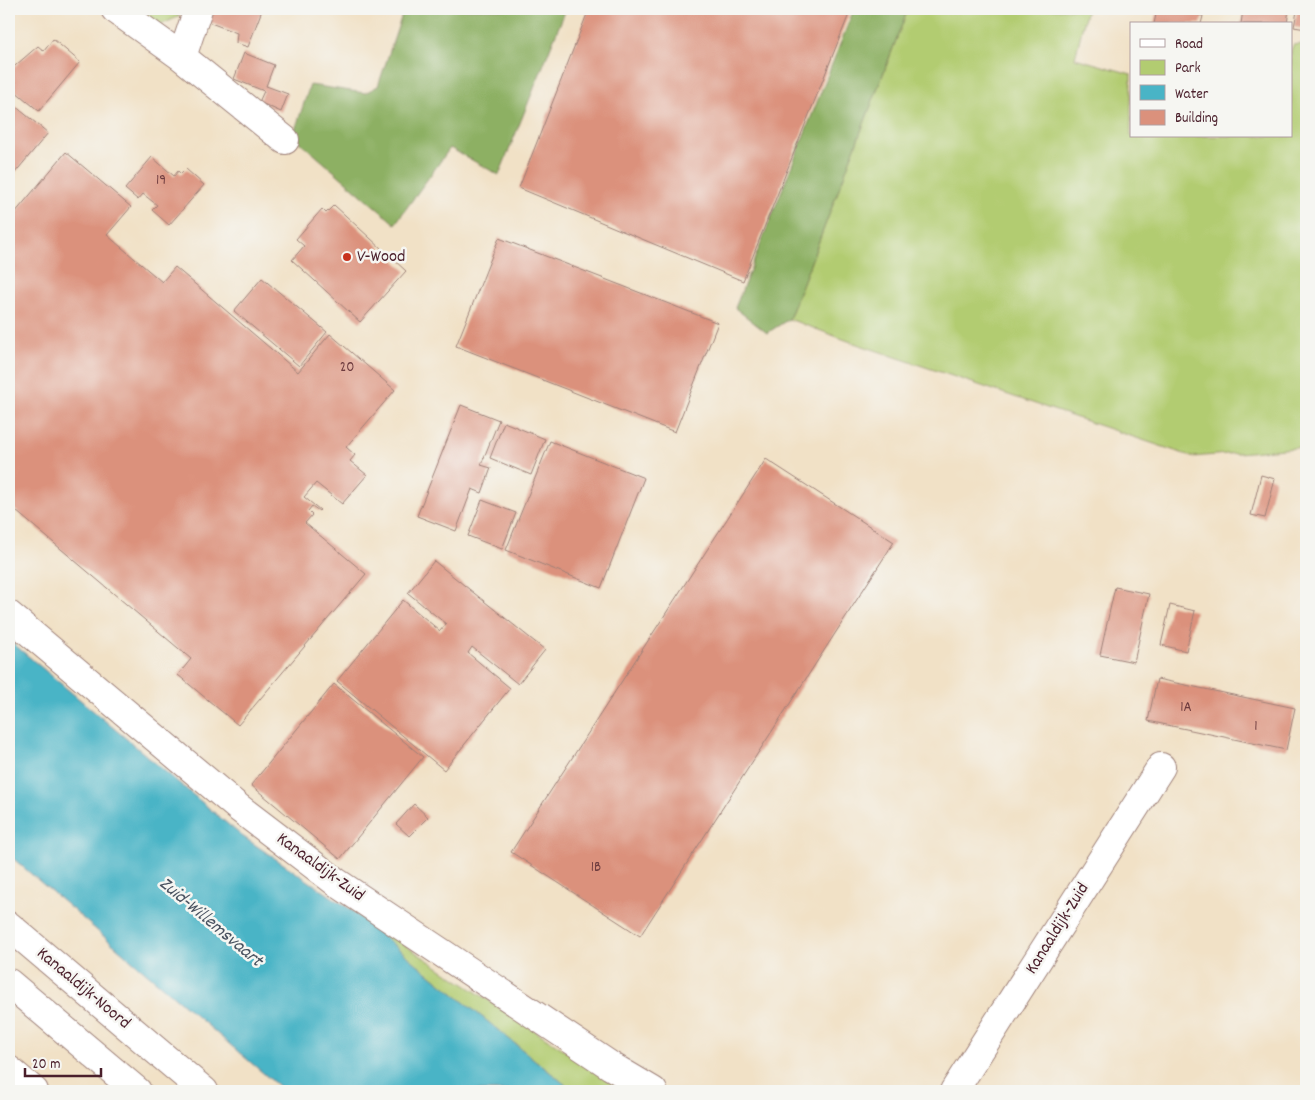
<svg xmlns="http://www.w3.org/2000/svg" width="1315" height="1100" font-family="Dekko,sans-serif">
<rect width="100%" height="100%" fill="#f6f6f2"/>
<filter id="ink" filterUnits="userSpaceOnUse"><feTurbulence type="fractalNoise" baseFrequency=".02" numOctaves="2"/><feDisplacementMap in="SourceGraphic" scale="10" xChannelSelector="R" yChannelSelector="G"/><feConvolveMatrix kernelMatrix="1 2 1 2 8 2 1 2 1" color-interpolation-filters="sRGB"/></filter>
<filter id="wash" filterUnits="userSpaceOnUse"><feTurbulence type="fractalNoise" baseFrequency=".0096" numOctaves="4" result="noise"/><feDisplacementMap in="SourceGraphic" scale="20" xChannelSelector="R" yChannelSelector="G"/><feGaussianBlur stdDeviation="1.12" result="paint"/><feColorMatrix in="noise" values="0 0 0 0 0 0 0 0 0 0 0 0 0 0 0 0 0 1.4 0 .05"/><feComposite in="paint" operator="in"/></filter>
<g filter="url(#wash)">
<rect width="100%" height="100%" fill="#f1e1c6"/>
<path fill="#b2cc71" stroke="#7e764e" d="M 118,9 L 181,9 L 178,17 L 156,27 Z
M 908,9 L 1087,9 L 1075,58 L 1131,74 L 1131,136 L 1291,136 L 1291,51 L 1293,45 L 1306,44 L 1306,447 L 1193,457 L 851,342 L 789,319 Z
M 347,907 L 371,923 L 627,1091 L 573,1091 Z"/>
<path fill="#8db063" stroke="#6c6847" d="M 404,9 L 566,9 L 499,175 L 450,148 L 395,224 L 293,136 L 310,85 L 365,93 L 378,86 Z
M 854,9 L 908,9 L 789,319 L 767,333 L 735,308 Z"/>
<path fill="#49b4c6" stroke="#4a6a78" d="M 9,640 L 242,836 L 347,907 L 573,1091 L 284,1091 L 9,855 Z"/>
<g id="blocks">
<path fill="#db917c" d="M 213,9 L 262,10 L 248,47 L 236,43 L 237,33 L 208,22 Z
M 589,9 L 851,9 L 743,281 L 519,188 Z
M 1157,9 L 1173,9 L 1203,16 L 1201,24 L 1154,24 Z
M 1243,9 L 1289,9 L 1287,24 L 1241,24 Z
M 1297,11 L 1306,13 L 1306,29 L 1294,27 Z
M 53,39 L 80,62 L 39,111 L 9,86 L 9,71 L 38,46 L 44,51 Z
M 244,53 L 274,65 L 266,86 L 288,94 L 281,112 L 259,102 L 264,91 L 234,79 Z
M 9,101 L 48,133 L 9,180 Z
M 66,152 L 131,207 L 107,235 L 162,282 L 175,267 L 298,372 L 330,334 L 395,390 L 346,447 L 355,455 L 350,461 L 367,475 L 342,504 L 316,483 L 304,497 L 320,510 L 319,511 L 312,506 L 308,511 L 312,515 L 305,523 L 366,574 L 238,725 L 178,675 L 191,659 L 9,505 L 9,220 Z
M 152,157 L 174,176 L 178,171 L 181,174 L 186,169 L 204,185 L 169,225 L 152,210 L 157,205 L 143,194 L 138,200 L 125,189 Z
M 334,205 L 406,271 L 360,322 L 292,260 L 304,246 L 296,239 L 322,209 L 326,213 Z
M 499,238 L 718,323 L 675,432 L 456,346 Z
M 262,278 L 327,332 L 299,366 L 234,311 Z
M 461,405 L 499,420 L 481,465 L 491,468 L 482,493 L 472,489 L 456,531 L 417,516 Z
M 504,422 L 545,439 L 531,475 L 490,458 Z
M 550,441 L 644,478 L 601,588 L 506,550 Z
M 766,459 L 894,542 L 640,936 L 511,852 Z
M 1261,475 L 1275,479 L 1265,518 L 1251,515 Z
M 482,500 L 516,513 L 502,549 L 468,536 Z
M 434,561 L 545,650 L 518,684 L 472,647 L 468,653 L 510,688 L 444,770 L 337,681 L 403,600 L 440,631 L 446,624 L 408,593 Z
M 1115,587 L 1149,594 L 1134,662 L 1100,655 Z
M 1170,605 L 1195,611 L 1186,651 L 1161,645 Z
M 1157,679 L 1295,708 L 1286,750 L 1148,721 Z
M 334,684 L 423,757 L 340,859 L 251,785 Z
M 414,804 L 428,817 L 409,836 L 396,824 Z"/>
</g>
</g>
<g filter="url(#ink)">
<use href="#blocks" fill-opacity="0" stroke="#9e8078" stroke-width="1"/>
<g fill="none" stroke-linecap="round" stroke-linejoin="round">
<defs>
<path id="minor" d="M 115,9 L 182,57 L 198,9
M 182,57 L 285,140
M 9,615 L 239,808 L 336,882 L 611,1066 L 653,1091
M 9,1070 L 34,1091
M 954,1091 L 1161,767"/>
<path id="trunk" d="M 9,926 L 204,1091
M 9,983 L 137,1091"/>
</defs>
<use href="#minor" stroke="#9e8078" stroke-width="30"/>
<use href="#trunk" stroke="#9e8078" stroke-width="30"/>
<use href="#minor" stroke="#fff" stroke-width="28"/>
<use href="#trunk" stroke="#fff" stroke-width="28"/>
</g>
</g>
<circle fill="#c8321e" stroke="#f6f6f2" stroke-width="2" cx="347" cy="257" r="5"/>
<g text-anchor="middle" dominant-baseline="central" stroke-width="5" stroke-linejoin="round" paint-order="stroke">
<g font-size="15" fill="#6e3c3f">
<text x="161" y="181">19</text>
<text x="347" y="368">20</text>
<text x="1186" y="708">1A</text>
<text x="1256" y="727">1</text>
<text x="596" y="868">1B</text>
</g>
<g font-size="18" fill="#4a1f2b" stroke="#f6f6f2" text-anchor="start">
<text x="357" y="257">V-Wood</text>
</g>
<g font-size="18" fill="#4a1f2b" stroke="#f6f6f2">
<text transform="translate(320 868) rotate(36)">Kanaaldijk-Zuid</text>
<text transform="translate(1058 929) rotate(-58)">Kanaaldijk-Zuid</text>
<text transform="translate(83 989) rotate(40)">Kanaaldijk-Noord</text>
</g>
<g font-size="19" font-style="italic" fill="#4a5361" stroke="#f6f6f2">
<text transform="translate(210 923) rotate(40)">Zuid-Willemsvaart</text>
</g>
</g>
<rect width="1315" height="1100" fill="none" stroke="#f6f6f2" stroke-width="30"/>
<rect x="1130" y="22" width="162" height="115" fill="#f6f6f2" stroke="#b1a0a2"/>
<rect x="1140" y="39" width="25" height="8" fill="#ffffff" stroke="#b1a0a2"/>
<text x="1175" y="48" font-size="15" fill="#4a1f2b">Road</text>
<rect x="1140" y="60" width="25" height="15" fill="#b2cc71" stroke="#b1a0a2"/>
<text x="1175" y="72" font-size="15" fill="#4a1f2b">Park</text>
<rect x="1140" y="85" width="25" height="15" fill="#49b4c6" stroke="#b1a0a2"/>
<text x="1175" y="98" font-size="15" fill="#4a1f2b">Water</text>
<rect x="1140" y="110" width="25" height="15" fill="#db917c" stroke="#b1a0a2"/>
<text x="1175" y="122" font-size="15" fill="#4a1f2b">Building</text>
<path d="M25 1068v8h76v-8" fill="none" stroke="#4a1f2b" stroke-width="2.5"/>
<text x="32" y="1068" font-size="15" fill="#4a1f2b" stroke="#f6f6f2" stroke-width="4" paint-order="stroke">20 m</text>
</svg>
